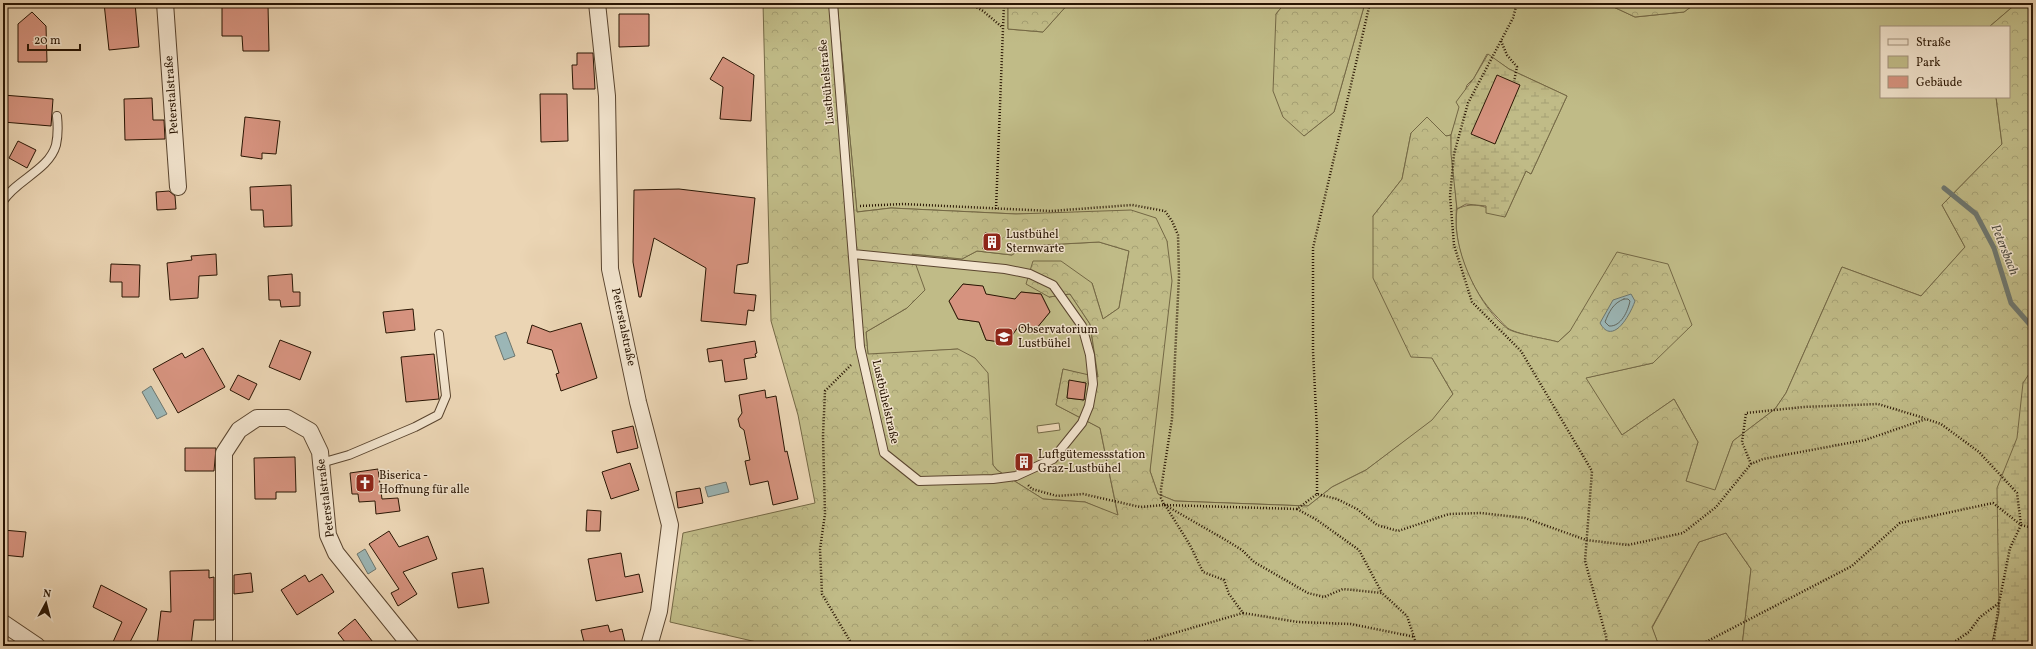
<svg xmlns="http://www.w3.org/2000/svg" width="2036" height="649" font-family="Vollkorn,serif">
<defs>
<pattern id="forest-crowns" width="20" height="18" patternUnits="userSpaceOnUse"><rect width="20" height="18" fill="#c0bb87"/><path d="M2 6a3 3 0 1 1 6 0M12 15a3 3 0 1 1 6 0" fill="none" stroke="#a5a073"/></pattern>
<pattern id="wetland-marsh" width="20" height="14" patternUnits="userSpaceOnUse"><rect width="20" height="14" fill="#c0bb87"/><path d="M1 5h8M5 5V1M11 12h8M15 12V8" fill="none" stroke="#a5a073"/></pattern>
</defs>
<rect width="100%" height="100%" fill="#ebd5b4"/>
<filter id="stains"><feTurbulence type="fractalNoise" baseFrequency=".005" numOctaves="4"/><feColorMatrix values="0 0 0 0 .2 0 0 0 0 .09 0 0 0 0 .02 0 0 0 .5 -.17"/></filter>
<radialGradient id="worn" r=".72"><stop offset=".6" stop-color="#630" stop-opacity="0"/><stop offset="1" stop-color="#630" stop-opacity=".3"/></radialGradient>
<path fill="#c0bb87" stroke="#746845" fill-rule="evenodd" d="M 837,3 L 1008,3 L 1008,29 L 1043,32 L 1069,3 L 1285,3 L 1276,14 L 1304,136 L 1334,112 L 1365,3 L 1605,3 L 1635,17 L 1684,12 L 1696,3 L 2017,3 L 1989,27 L 1881,27 L 1881,97 L 1996,97 L 2002,144 L 1942,205 L 1965,247 L 1921,296 L 1842,267 L 1786,393 L 1775,409 L 1733,441 L 1715,491 L 1686,481 L 1698,442 L 1674,399 L 1622,435 L 1585,378 L 1653,363 L 1570,331 L 1558,342 C 1543,338 1525,336 1511,330 C 1506,328 1501,321 1497,317 C 1471,291 1452,246 1457,209 C 1475,200 1490,208 1505,217 L 1526,171 L 1531,174 L 1567,96 L 1509,69 L 1487,54 L 1474,78 L 1467,85 L 1451,135 L 1446,136 L 1427,117 L 1411,133 L 1402,179 L 1373,216 L 1432,358 L 1453,394 L 1433,420 L 1366,470 L 1332,487 L 1308,506 L 1175,501 L 1158,494 L 1150,471 L 1167,241 L 1068,213 L 1016,214 L 891,208 L 857,212 Z
M 1099,242 L 1129,251 L 1119,308 L 1103,319 L 1092,283 L 1049,297 L 1070,294 L 1090,324 L 1098,378 L 1063,369 L 1056,405 L 1100,428 L 1118,516 L 1085,502 L 1043,499 L 997,470 L 993,465 L 958,349 L 868,355 L 866,332 L 907,308 L 912,254 L 962,259 L 977,251 L 1012,255 L 1024,246 ZM 963,284 L 983,287 L 990,304 L 1010,306 L 1021,292 L 1041,294 L 1050,312 L 1036,329 L 1018,327 L 1006,342 L 986,340 L 979,322 L 958,319 L 949,301 ZM 1059,423 L 1060,430 L 1038,433 L 1037,426 Z
M 1726,533 L 1751,569 L 1742,646 L 1659,646 L 1652,628 L 1699,542 Z"/>
<path fill="url(#forest-crowns)" stroke="#746845" fill-rule="evenodd" d="M 763,3 L 837,3 L 857,212 L 891,208 L 1016,214 L 1131,210 L 1156,218 L 1167,241 L 1172,281 L 1150,471 L 1158,494 L 1175,501 L 1308,506 L 1332,487 L 1366,470 L 1432,420 L 1453,394 L 1432,358 L 1411,357 L 1373,278 L 1373,216 L 1402,179 L 1411,133 L 1427,117 L 1446,136 L 1451,135 C 1451,156 1455,177 1456,198 C 1457,206 1456,212 1456,219 C 1455,255 1480,308 1508,329 C 1516,334 1548,339 1558,342 L 1570,331 L 1617,252 L 1668,264 L 1692,325 L 1653,363 L 1586,378 L 1622,435 L 1674,399 L 1698,442 L 1686,481 L 1715,490 L 1733,441 L 1775,409 L 1786,393 L 1842,267 L 1921,296 L 1965,247 L 1942,205 L 2002,144 L 1996,97 L 2009,97 L 2009,27 L 1989,27 L 2017,3 L 2033,3 L 2033,646 L 1742,646 L 1751,569 L 1726,533 L 1699,542 L 1652,627 L 1659,646 L 774,646 L 670,622 L 683,533 L 815,503 L 798,415 L 771,321 ZM 1099,242 L 1129,251 L 1119,308 L 1103,319 L 1092,283 L 1061,261 L 1033,261 L 1026,284 L 1049,297 L 1070,294 L 1090,324 L 1098,377 L 1063,369 L 1056,405 L 1100,428 L 1118,515 L 1085,502 L 1043,499 L 997,470 L 993,465 L 988,373 L 975,358 L 958,349 L 868,354 L 866,332 L 907,308 L 925,290 L 912,254 L 962,259 L 977,251 L 1012,255 L 1024,246 ZM 1069,381 L 1086,383 L 1084,400 L 1067,398 Z
M 1008,3 L 1069,3 L 1043,32 L 1008,29 Z
M 1285,3 L 1365,3 L 1334,112 L 1304,136 L 1283,117 L 1273,91 L 1276,14 Z
M 1605,3 L 1696,3 L 1684,12 L 1635,17 Z"/>
<path fill="url(#wetland-marsh)" stroke="#746845" d="M 1488,54 L 1509,69 L 1567,96 L 1531,174 L 1526,171 L 1505,217 L 1486,213 L 1486,206 L 1466,204 L 1457,209 L 1451,154 L 1451,135 L 1459,107 L 1456,102 L 1474,78 Z
M 2033,368 L 2033,646 L 1991,646 L 1999,613 L 1997,488 L 2017,438 L 2023,383 Z"/>
<path fill="#9bb6b6" stroke="#6d766e" d="M 1631,294 L 1635,301 C 1631,313 1613,347 1600,323 L 1613,300 Z
M 506,332 L 515,356 L 504,360 L 495,336 Z
M 151,386 L 167,414 L 157,419 L 142,392 Z
M 726,482 L 729,492 L 708,497 L 705,487 Z
M 365,549 L 376,569 L 368,574 L 357,554 Z"/>
<g fill="none" stroke-linecap="round" stroke-linejoin="round">
<path stroke="#62665c" stroke-width="1" d="M 1624,299 L 1628,299 L 1630,301 C 1628,311 1621,327 1609,326 L 1605,322 C 1609,312 1613,303 1624,299 Z"/>
<path stroke="#6d766e" stroke-width="5" d="M 1944,188 L 1976,214 L 1994,248 L 2011,303 L 2033,328"/>
</g>
<path fill="#d6937f" stroke="#291503" d="M 104,3 L 135,3 L 139,47 L 109,50 Z
M 268,5 L 269,51 L 243,51 L 242,36 L 222,36 L 222,6 Z
M 32,12 L 46,26 L 47,62 L 18,62 L 18,24 Z
M 619,14 L 649,14 L 649,46 L 619,47 Z
M 577,53 L 593,53 L 595,89 L 573,89 L 572,65 L 577,65 Z
M 723,57 L 754,75 L 751,121 L 720,119 L 723,87 L 710,79 Z
M 1497,75 L 1520,85 L 1495,144 L 1471,134 Z
M 540,94 L 567,94 L 568,141 L 541,142 Z
M 3,95 L 53,99 L 51,126 L 3,122 Z
M 152,98 L 153,120 L 164,120 L 165,139 L 125,140 L 124,99 Z
M 245,117 L 280,121 L 276,154 L 262,153 L 262,159 L 241,156 Z
M 18,141 L 36,150 L 27,168 L 9,158 Z
M 291,185 L 292,226 L 264,227 L 263,210 L 251,210 L 250,187 Z
M 679,189 L 755,198 L 748,263 L 737,265 L 734,293 L 756,295 L 754,311 L 748,310 L 746,325 L 701,321 L 706,268 L 654,238 L 641,297 L 639,297 L 633,262 L 634,190 Z
M 169,191 L 175,196 L 176,209 L 157,210 L 156,192 Z
M 985,233 L 1000,235 L 998,250 L 983,249 Z
M 216,254 L 217,275 L 199,276 L 198,298 L 170,300 L 167,263 L 192,260 L 191,256 Z
M 111,264 L 140,265 L 139,297 L 122,297 L 122,282 L 110,282 Z
M 292,274 L 293,292 L 300,292 L 300,306 L 281,307 L 280,300 L 269,300 L 268,276 Z
M 963,284 L 983,286 L 986,294 L 1015,299 L 1021,292 L 1041,294 L 1050,312 L 1036,329 L 1018,327 L 1007,343 L 986,340 L 979,322 L 958,319 L 949,301 Z
M 413,309 L 415,330 L 386,333 L 383,312 Z
M 581,323 L 597,378 L 561,391 L 556,374 L 559,373 L 552,350 L 527,343 L 532,325 L 550,332 Z
M 280,340 L 311,352 L 300,380 L 269,367 Z
M 755,341 L 757,353 L 755,354 L 756,357 L 744,359 L 747,379 L 725,382 L 722,360 L 709,362 L 707,349 Z
M 203,348 L 225,387 L 178,413 L 153,369 L 182,353 L 185,358 Z
M 434,354 L 439,399 L 406,402 L 401,357 Z
M 238,375 L 257,384 L 249,400 L 230,390 Z
M 1069,380 L 1086,383 L 1084,400 L 1067,398 Z
M 765,390 L 766,398 L 776,396 L 785,452 L 787,451 L 798,499 L 773,505 L 768,481 L 750,485 L 745,461 L 750,460 L 744,430 L 740,427 L 738,419 L 742,413 L 739,395 Z
M 633,426 L 638,448 L 617,453 L 612,431 Z
M 185,448 L 216,448 L 214,471 L 185,471 Z
M 295,457 L 296,492 L 276,492 L 276,499 L 255,499 L 254,458 Z
M 630,463 L 639,490 L 611,499 L 602,472 Z
M 378,469 L 382,499 L 398,498 L 400,511 L 376,514 L 375,501 L 359,502 L 358,494 L 352,494 L 350,473 Z
M 700,488 L 703,503 L 678,508 L 676,492 Z
M 587,510 L 601,511 L 600,531 L 586,531 Z
M 3,530 L 26,532 L 23,557 L 3,555 Z
M 389,531 L 399,547 L 428,536 L 437,559 L 403,572 L 417,594 L 398,606 L 391,593 L 399,589 L 369,544 Z
M 621,553 L 625,577 L 639,574 L 643,592 L 596,601 L 588,559 Z
M 483,568 L 489,603 L 458,608 L 452,573 Z
M 209,570 L 209,578 L 214,577 L 214,620 L 194,620 L 191,646 L 157,646 L 161,611 L 171,612 L 170,571 Z
M 251,573 L 253,592 L 234,594 L 234,575 Z
M 322,574 L 334,592 L 297,615 L 281,590 L 305,575 L 309,582 Z
M 101,585 L 147,609 L 128,646 L 121,646 L 113,642 L 122,622 L 93,607 Z
M 355,619 L 376,646 L 348,646 L 338,633 Z
M 608,625 L 610,632 L 622,629 L 626,646 L 585,646 L 581,630 Z"/>
<g fill="none" stroke-linecap="round" stroke-linejoin="round">
<defs>
<path id="service" d="M 833,3 L 860,347 L 884,453 L 919,481 L 993,479 L 1016,476 L 1053,459 L 1082,423 L 1089,406 L 1093,384 L 1090,355 L 1082,326 L 1053,285 L 1030,274 L 1005,269 L 853,254
M 3,201 C 16,180 49,170 56,145 C 58,136 58,126 57,116
M 321,463 L 349,455 L 415,427 L 438,415 L 446,396 L 439,334"/>
<path id="minor" d="M 165,3 L 178,187
M 597,3 L 607,96 L 610,269 L 638,402 L 670,525 L 659,611 L 649,646
M 3,623 L 37,646
M 224,646 L 224,453 L 239,430 L 257,418 L 287,418 L 310,431 L 320,452 L 328,535 L 336,553 L 411,646"/>
</defs>
<use href="#service" stroke="#5a452f" stroke-width="10"/>
<use href="#minor" stroke="#5a452f" stroke-width="18"/>
<path stroke="#291503" stroke-width="2.5" stroke-dasharray="1 2" stroke-linecap="butt" d="M 969,3 L 983,11 L 1002,27
M 1517,3 L 1513,18 L 1468,103 L 1454,154 L 1450,196 L 1454,245 L 1472,302 L 1521,351 L 1592,471 L 1585,561 L 1606,636 L 1607,646
M 1501,41 L 1507,55 L 1517,67 L 1514,81
M 860,206 L 903,204 L 1051,211 L 1132,205 L 1165,211 L 1172,221 L 1178,235 L 1179,276 L 1172,419 L 1161,489 L 1161,498 L 1164,505 L 1140,507 L 1083,494 L 1057,496 L 1032,489 L 1027,484
M 996,209 L 1004,3
M 851,365 L 825,391 L 823,435 L 825,514 L 820,549 L 822,594 L 853,646
M 1751,464 L 1742,442 L 1746,413 L 1803,407 L 1878,404 L 1924,418
M 1317,494 L 1317,431 L 1313,351 L 1313,248 L 1370,3
M 1164,505 L 1297,509 L 1317,494 L 1337,499 L 1357,509 L 1377,525 L 1398,531 L 1449,514 L 1481,513 L 1525,518 L 1586,540 L 1628,545 L 1683,533 L 1716,507 L 1751,464 L 1763,459 L 1865,440 L 1926,419 L 1941,424 L 1979,452 L 2017,493 L 2021,525 L 2010,548 L 1999,603 L 1993,646
M 1165,505 L 1190,545 L 1203,572 L 1224,580 L 1229,594 L 1243,613 L 1298,622 L 1351,624 L 1415,637
M 1165,505 L 1224,539 L 1242,550 L 1254,562 L 1308,593 L 1324,597 L 1343,589 L 1382,593 L 1407,616 L 1417,646
M 1297,509 L 1317,520 L 1359,550 L 1382,593
M 1130,646 L 1243,613
M 1698,646 L 1852,566 L 1900,523 L 1993,503 L 2021,525 L 2033,528
M 1948,646 L 1969,632 L 1980,617 L 1999,603"/>
<use href="#service" stroke="#f2e4ce" stroke-width="8"/>
<use href="#minor" stroke="#f2e4ce" stroke-width="16"/>
</g>
<defs>
<symbol id="building-square" viewBox="-11 -11 22 22"><rect x="-9" y="-9" width="18" height="18" rx="4" fill="#8f2418" stroke="#f2e4ce"/><path d="M-4-6H4V6H1V3H-1V6H-4ZM-2.5-4.3h1.7v1.8h-1.7ZM.8-4.3h1.7v1.8H.8ZM-2.5-1h1.7V.8h-1.7ZM.8-1h1.7V.8H.8Z" fill="#fff"/></symbol>
<symbol id="university-square" viewBox="-11 -11 22 22"><rect x="-9" y="-9" width="18" height="18" rx="4" fill="#8f2418" stroke="#f2e4ce"/><path d="M0-5L7-2L0 1L-7-2ZM-4 1L0 2.5L4 1V4Q0 6-4 4Z" fill="#fff"/></symbol>
<symbol id="church-square" viewBox="-11 -11 22 22"><rect x="-9" y="-9" width="18" height="18" rx="4" fill="#8f2418" stroke="#f2e4ce"/><path d="M-1.2-6h2.4v3.5h3.3v2.4h-3.3V6h-2.4V-.1h-3.3v-2.4h3.3Z" fill="#fff"/></symbol>
</defs>
<g fill-rule="evenodd">
<use href="#building-square" x="981" y="231" width="22" height="22"/>
<use href="#university-square" x="993" y="326" width="22" height="22"/>
<use href="#building-square" x="1013" y="451" width="22" height="22"/>
<use href="#church-square" x="354" y="472" width="22" height="22"/>
</g>
<g text-anchor="middle" dominant-baseline="central" stroke-width="3" stroke-linejoin="round" paint-order="stroke">
<g font-size="12" fill="#291503" stroke="#f2e4ce">
<text transform="translate(827 82) rotate(-95)">Lustbühelstraße</text>
<text transform="translate(172 95) rotate(-94)">Peterstalstraße</text>
<text transform="translate(623 327) rotate(78)">Peterstalstraße</text>
<text transform="translate(885 402) rotate(77)">Lustbühelstraße</text>
<text transform="translate(326 498) rotate(-97)">Peterstalstraße</text>
</g>
<g font-size="12" fill="#291503" stroke="#f2e4ce" text-anchor="start">
<text x="1006" y="235">Lustbühel<tspan x="1006" dy="14">Sternwarte</tspan></text>
<text x="1018" y="330">Observatorium<tspan x="1018" dy="14">Lustbühel</tspan></text>
<text x="1038" y="455">Luftgütemessstation<tspan x="1038" dy="14">Graz-Lustbühel</tspan></text>
<text x="379" y="476">Biserica -<tspan x="379" dy="14">Hoffnung für alle</tspan></text>
</g>
<g font-size="13" font-style="italic" fill="#514d42" stroke="#f2e4ce">
<text transform="translate(2004 250) rotate(68)">Petersbach</text>
</g>
</g>
<rect width="2036" height="649" fill="none" stroke="#ebd5b4" stroke-width="16"/>
<rect x="4" y="4" width="2028" height="641" fill="none" stroke="#291503" stroke-width="2"/>
<rect x="8" y="8" width="2020" height="633" fill="none" stroke="#291503"/>
<rect x="1880" y="26" width="130" height="72" fill="#f2e4ce" stroke="#a2917d"/>
<rect x="1888" y="39" width="20" height="6" fill="#f2e4ce" stroke="#a2917d"/>
<text x="1916" y="46" font-size="12" fill="#291503">Straße</text>
<rect x="1888" y="56" width="20" height="12" fill="#c0bb87" stroke="#a2917d"/>
<text x="1916" y="66" font-size="12" fill="#291503">Park</text>
<rect x="1888" y="76" width="20" height="12" fill="#d6937f" stroke="#a2917d"/>
<text x="1916" y="86" font-size="12" fill="#291503">Gebäude</text>
<g transform="translate(46 603) rotate(7)" stroke="#f2e4ce" stroke-width="3" paint-order="stroke">
<path d="M0-3L7 15L0 10L-7 15Z" fill="#291503"/>
<text y="-6" font-size="11" font-weight="bold" text-anchor="middle" fill="#291503">N</text>
</g>
<path d="M28 44v6h52v-6" fill="none" stroke="#291503" stroke-width="2"/>
<text x="34" y="44" font-size="12" fill="#291503" stroke="#f2e4ce" stroke-width="3" paint-order="stroke">20 m</text>
<rect width="100%" height="100%" filter="url(#stains)"/>
<rect width="100%" height="100%" fill="url(#worn)"/>
</svg>
